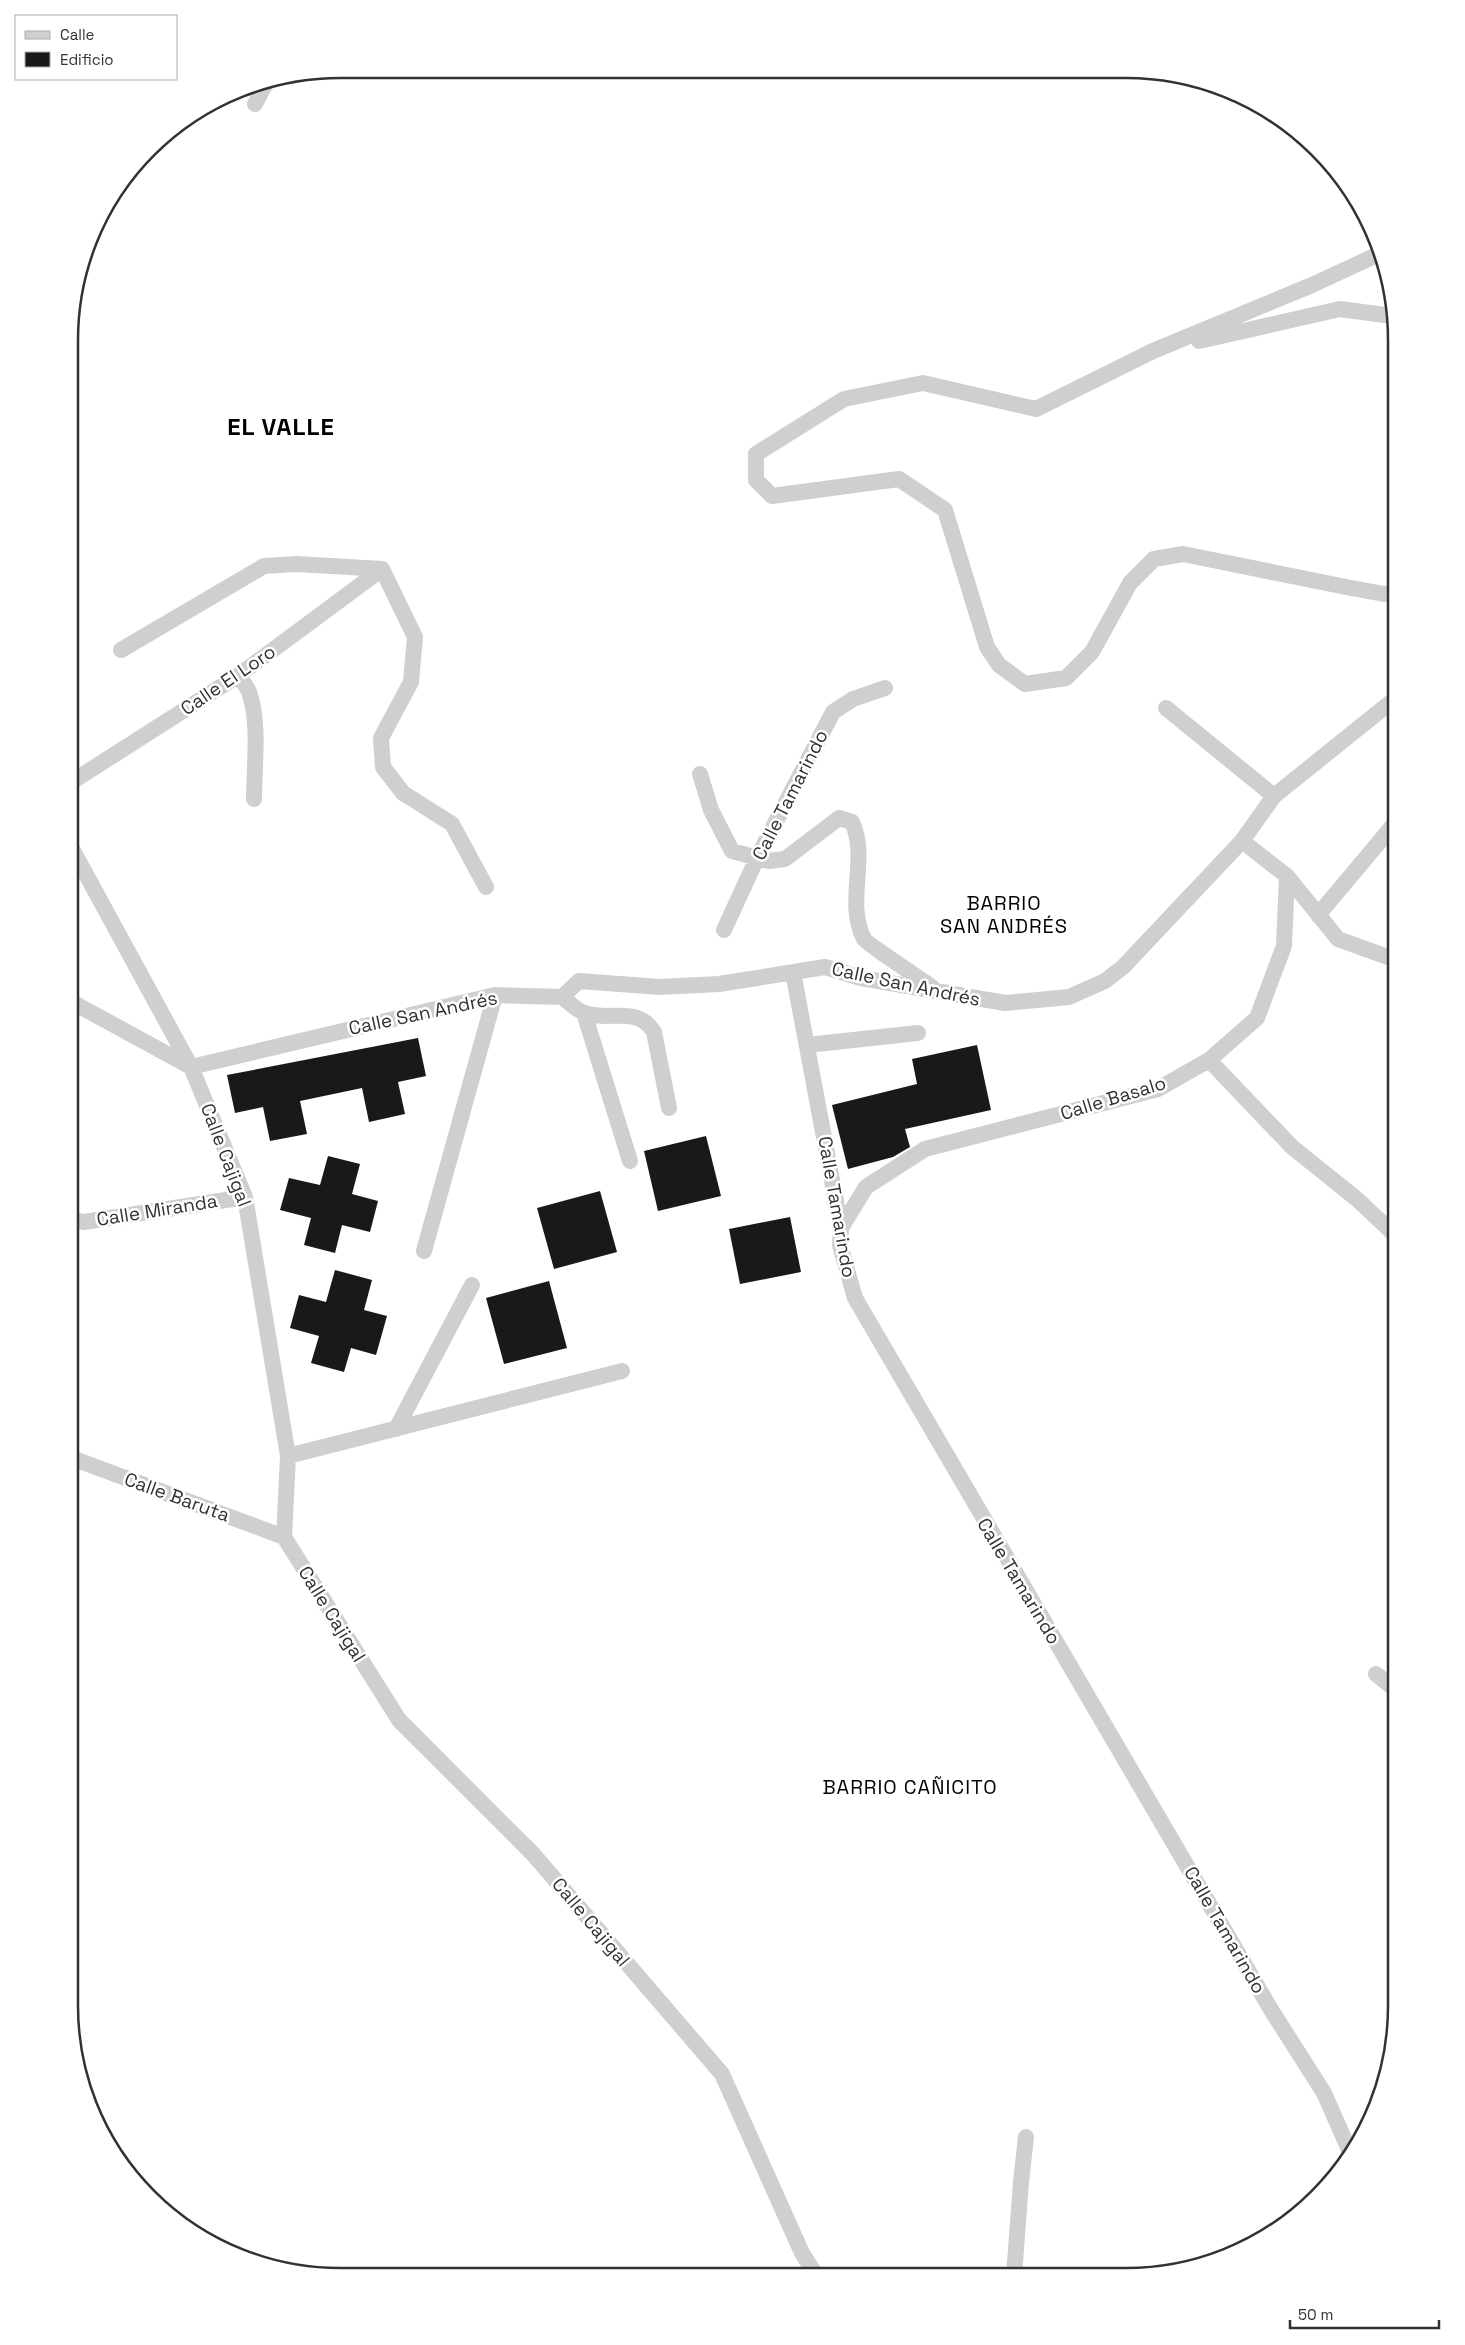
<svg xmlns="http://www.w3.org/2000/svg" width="1465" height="2345" font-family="'Space Grotesk',sans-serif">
<rect width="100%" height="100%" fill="#fff"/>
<path fill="#191919" d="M 418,1038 L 426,1076 L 398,1082 L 405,1114 L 369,1122 L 362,1088 L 300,1101 L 307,1134 L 270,1141 L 263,1107 L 235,1113 L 227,1075 Z
M 977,1045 L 991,1110 L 905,1129 L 910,1147 L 893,1157 L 848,1169 L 832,1105 L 917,1084 L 912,1059 Z
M 706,1136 L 721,1196 L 658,1211 L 644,1151 Z
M 328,1156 L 360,1164 L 352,1194 L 378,1201 L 370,1232 L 342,1225 L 335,1253 L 304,1245 L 311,1218 L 280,1210 L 289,1178 L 320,1185 Z
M 600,1191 L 617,1252 L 554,1269 L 537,1208 Z
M 790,1217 L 801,1272 L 740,1284 L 729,1229 Z
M 335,1270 L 372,1280 L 364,1310 L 387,1316 L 376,1355 L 351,1348 L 344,1372 L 311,1363 L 319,1336 L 290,1328 L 299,1295 L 326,1302 Z
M 549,1281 L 567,1348 L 504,1364 L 486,1298 Z"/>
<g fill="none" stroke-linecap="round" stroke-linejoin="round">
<path stroke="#cfcfcf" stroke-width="16" d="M 255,104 L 266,83
M 1379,254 L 1312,285 L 1153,351 L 1036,409 L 923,383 L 844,399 L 756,454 L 756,480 L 772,496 L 899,479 L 945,510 L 987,647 L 999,665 L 1025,684 L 1066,678 L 1092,652 L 1130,583 L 1154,559 L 1183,554 L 1346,587 L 1384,594 L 1396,593
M 1199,341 L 1340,309 L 1392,316
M 121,650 L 264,566 L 297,564 L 382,569 L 415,637 L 411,682 L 381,738 L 383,767 L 403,793 L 452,824 L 486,887
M 239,675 C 242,681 247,687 249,692 C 260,722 254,768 254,799
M 1166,708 L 1274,796
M 700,774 L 711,810 L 732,851 L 769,861 L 785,859 L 839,818 L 852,822 C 869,858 845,902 864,939 C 868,945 923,980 933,988
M 70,783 L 239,675 L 382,569
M 70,845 L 191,1067 L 245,1197 L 288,1456 L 284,1537 L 399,1720 L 533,1854 L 722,2074 L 802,2253 L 816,2275
M 1287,876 L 1338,939 L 1396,960
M 1318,915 L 1396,822
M 724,930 L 757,858 L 833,712 L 853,699 L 885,688
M 793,972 L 841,1228 L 840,1245 L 855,1298 L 1270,2008 L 1324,2093 L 1350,2152
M 562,997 C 569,1002 577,1011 585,1013 C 610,1022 637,1005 654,1032 L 669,1108
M 70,1001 L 191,1067
M 584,1013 L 630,1161
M 807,1045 L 918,1033
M 1209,1060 L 1292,1147 L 1358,1200 L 1396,1236
M 191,1067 L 495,995 L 562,997 L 579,981 L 660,987 L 719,984 L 825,967 L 861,978 L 1005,1003 L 1069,997 L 1105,981 L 1123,967 L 1242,841 L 1274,796 L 1396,698
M 70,1219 L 84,1222 L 245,1197
M 841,1228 L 866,1187 L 925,1149 L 1158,1089 L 1209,1060 L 1257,1018 L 1284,946 L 1287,876 L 1242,841
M 424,1251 L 495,995
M 396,1429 L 472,1285
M 288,1456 L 622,1371
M 69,1457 L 284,1537
M 1376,1674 L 1396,1690
M 1014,2276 L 1021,2182 L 1026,2137"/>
</g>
<g text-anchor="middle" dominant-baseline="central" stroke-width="5" stroke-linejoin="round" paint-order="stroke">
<g font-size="19" fill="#323232" stroke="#fff">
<text transform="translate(228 680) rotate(-34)">Calle El Loro</text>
<text transform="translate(790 795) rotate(-63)">Calle Tamarindo</text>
<text transform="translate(906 984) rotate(12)">Calle San Andrés</text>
<text transform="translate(423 1013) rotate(-12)">Calle San Andrés</text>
<text transform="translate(1113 1098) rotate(-17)">Calle Basalo</text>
<text transform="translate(226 1155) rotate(69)">Calle Cajigal</text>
<text transform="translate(837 1207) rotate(80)">Calle Tamarindo</text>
<text transform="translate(157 1210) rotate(-9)">Calle Miranda</text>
<text transform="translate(177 1497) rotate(20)">Calle Baruta</text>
<text transform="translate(1019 1581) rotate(59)">Calle Tamarindo</text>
<text transform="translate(332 1614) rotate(58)">Calle Cajigal</text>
<text transform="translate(591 1922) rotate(50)">Calle Cajigal</text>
<text transform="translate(1225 1930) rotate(60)">Calle Tamarindo</text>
</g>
<g font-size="20" letter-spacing="1" fill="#000" stroke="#fff">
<text x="1004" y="903">BARRIO<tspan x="1004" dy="23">SAN ANDRÉS</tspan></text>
<text x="910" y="1787">BARRIO CAÑICITO</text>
</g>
<g font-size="24" font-weight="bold" letter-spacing="1" fill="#000" stroke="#fff">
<text x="281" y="426">EL VALLE</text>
</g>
</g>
<path d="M0 0H1465V2345H0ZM340 78H1126A262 262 0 0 1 1388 340V2006A262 262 0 0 1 1126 2268H340A262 262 0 0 1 78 2006V340A262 262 0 0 1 340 78Z" fill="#fff" fill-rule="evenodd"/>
<path fill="none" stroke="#323232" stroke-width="2.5" d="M340 78H1126A262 262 0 0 1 1388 340V2006A262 262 0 0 1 1126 2268H340A262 262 0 0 1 78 2006V340A262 262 0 0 1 340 78Z"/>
<rect x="15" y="15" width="162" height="65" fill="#ffffff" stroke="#adadad"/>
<rect x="25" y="31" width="25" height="8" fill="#cfcfcf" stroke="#adadad"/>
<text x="60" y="40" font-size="15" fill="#323232">Calle</text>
<rect x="25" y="52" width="25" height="15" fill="#191919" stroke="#adadad"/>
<text x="60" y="65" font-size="15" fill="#323232">Edificio</text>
<path d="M1290 2320v8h149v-8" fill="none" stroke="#323232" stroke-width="2.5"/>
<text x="1298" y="2320" font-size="15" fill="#323232" stroke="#ffffff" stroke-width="4" paint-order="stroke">50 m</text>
</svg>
